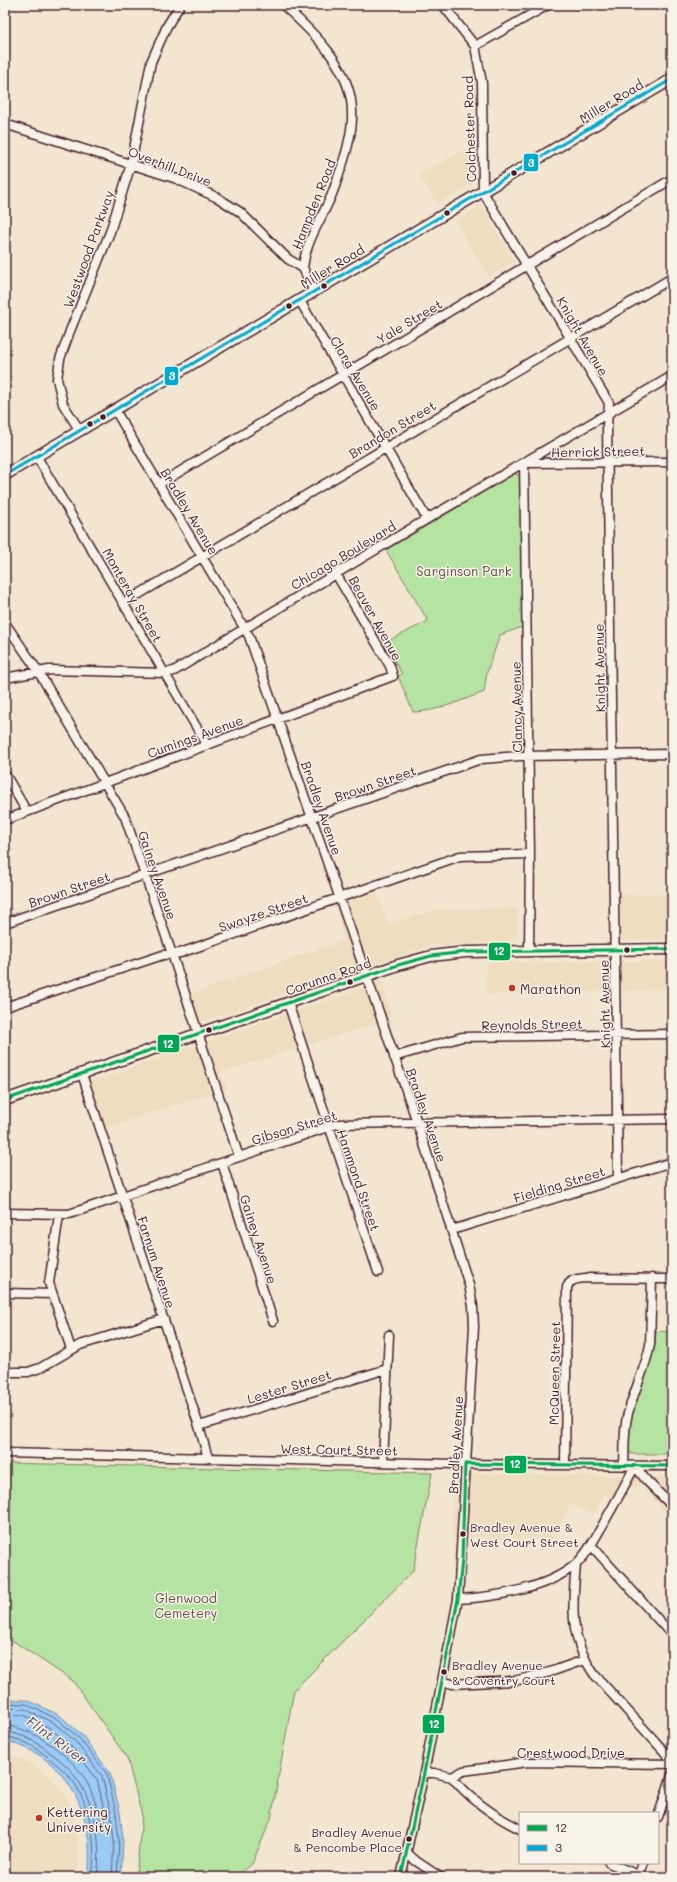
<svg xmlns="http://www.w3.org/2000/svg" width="677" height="1882" font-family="Mali,sans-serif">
<rect width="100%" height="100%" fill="#f2e6d1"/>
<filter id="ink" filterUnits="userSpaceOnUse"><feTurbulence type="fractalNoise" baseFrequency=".025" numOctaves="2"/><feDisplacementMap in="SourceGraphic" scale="8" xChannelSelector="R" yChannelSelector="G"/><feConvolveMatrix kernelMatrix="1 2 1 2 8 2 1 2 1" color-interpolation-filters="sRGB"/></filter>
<g filter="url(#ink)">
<path fill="#efddc0" d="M 473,145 L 472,185 L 437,204 L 419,174 Z
M 481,205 L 514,262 L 489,277 L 454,221 Z
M 376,892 L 388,924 L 434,910 L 517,908 L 518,940 L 430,946 L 200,1022 L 190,994 L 344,940 L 335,906 Z
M 672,894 L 672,939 L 620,940 L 620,895 Z
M 672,961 L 672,990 L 486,994 L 487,962 Z
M 382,981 L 393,1018 L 220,1073 L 227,1088 L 104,1129 L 90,1082 Z
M 454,1473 L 672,1477 L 672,1520 L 641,1485 L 630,1488 L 618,1503 L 604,1495 L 594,1515 L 570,1505 L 554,1539 L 452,1538 Z
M 5,1753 L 28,1762 L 52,1778 L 67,1798 L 73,1813 L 77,1838 L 78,1866 L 76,1877 L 5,1877 Z"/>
<path fill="#b5e3a2" stroke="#808166" d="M 514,474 L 519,475 L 520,478 L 522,627 L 500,635 L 487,672 L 484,692 C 462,700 437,712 413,712 L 398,676 L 402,674 L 384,643 L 428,621 L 386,550 Z
M 656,1331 L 672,1332 L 672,1454 L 631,1454 L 629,1451 L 630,1425 L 633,1410 L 655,1345 Z
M 5,1463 L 432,1473 L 413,1571 L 294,1690 L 271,1819 L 252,1864 L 236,1877 L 136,1877 L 142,1816 L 127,1758 L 73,1681 L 10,1639 L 5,1637 Z"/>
<path fill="#99cbf6" stroke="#7986a5" d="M 5,1700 L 27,1700 L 59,1715 L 82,1735 L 110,1773 L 120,1812 L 123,1840 L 121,1877 L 88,1877 C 96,1816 69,1756 5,1741 Z"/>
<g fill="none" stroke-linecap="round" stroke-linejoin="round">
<path stroke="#6a647c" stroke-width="1" d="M 5,1703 L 26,1704 L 57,1719 L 79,1738 L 107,1774 L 116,1813 L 119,1841 L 117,1877
M 5,1708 L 25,1709 L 54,1723 L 75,1741 L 102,1776 L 111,1814 L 114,1841 L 112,1877
M 5,1714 L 24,1715 L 50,1728 L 71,1746 L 97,1779 L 105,1814 L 105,1827 L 102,1827 C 98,1810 93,1792 84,1777 C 69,1755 33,1727 5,1726
M 5,1732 C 22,1733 39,1743 52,1754 C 60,1760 68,1766 74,1775 C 96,1803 102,1843 97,1877
M 5,1737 C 22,1738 37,1748 49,1758 C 56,1764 64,1770 70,1777 C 91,1804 97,1844 92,1877"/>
<defs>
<path id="minor" d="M 283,5 C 313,32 352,68 352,112 C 353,131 347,151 341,169 C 337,179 334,191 329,201 C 319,223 305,244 303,268
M 443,5 L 475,46 L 482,83 L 483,192 L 609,403 L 607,425 L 618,1178
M 475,46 L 548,5
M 5,124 L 177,179 L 218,198 L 240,212 L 288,259 L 303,268 L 314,292
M 300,301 L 427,519
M 115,410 L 249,636 L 417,1122 L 469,1285 L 473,1306 L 474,1327 L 458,1599 L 424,1773 L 401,1877
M 80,431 L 63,404 L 57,379 L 60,359 L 70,331 L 110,232 L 131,164 L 151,62 L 167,26 L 180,5
M 37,457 L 207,745
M 159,484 L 672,179
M 124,603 L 672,278
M 5,623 L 38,671 L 125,817 L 172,954 L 239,1157
M 5,678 L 49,670 L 165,673 L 174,671 L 427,519 L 672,376
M 5,774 L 27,812
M 5,820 L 393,676 L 390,666 L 336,574
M 5,923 L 481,759 L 520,756 L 672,754
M 529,950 L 530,854 L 524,463 L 672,462
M 288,1003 L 378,1272
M 5,1007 L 163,955 L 180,953 L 460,856 L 530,854
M 394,1057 L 462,1037 L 672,1034
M 82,1074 L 199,1426 L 208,1458
M 222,1163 L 273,1321
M 5,1213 L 69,1214 L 337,1124 L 672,1119
M 59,1215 L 49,1283 L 71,1349
M 452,1230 L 672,1162
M 5,1293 L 52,1294
M 5,1372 L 28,1372 L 40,1368 L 80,1345 L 164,1319
M 199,1426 L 387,1369
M 5,1453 L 456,1464 L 672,1466
M 383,1462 L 389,1335
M 565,1465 L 567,1287 C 571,1279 576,1279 585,1278 L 672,1279
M 624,1465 C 625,1447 623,1427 629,1410 C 635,1388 646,1367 650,1345 L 652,1278
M 591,1545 L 672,1635
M 576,1565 C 572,1606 569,1638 594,1674 L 672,1760
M 458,1599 C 495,1597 546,1589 575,1565 C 586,1556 594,1540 601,1528 C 613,1507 624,1487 635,1466 L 646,1480 L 672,1506
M 442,1681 L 452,1684 L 514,1681 L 550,1672 L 584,1660
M 424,1773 L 434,1773 L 452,1777 L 463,1771 L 527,1762 L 672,1764
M 452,1777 C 470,1799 494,1816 520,1829
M 658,1817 L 672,1775
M 406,1852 L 416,1861 L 440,1877
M 609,1863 L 643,1877
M 638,1877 L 643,1863"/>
<path id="major" d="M 5,475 L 672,79
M 5,1100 L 398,965 L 431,956 L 466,952 L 672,949"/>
</defs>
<use href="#minor" stroke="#4a1f2b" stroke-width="11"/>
<use href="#major" stroke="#4a1f2b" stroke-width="13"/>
<use href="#minor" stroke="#f7f3e8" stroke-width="8"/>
<use href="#major" stroke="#f7f3e8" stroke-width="10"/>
<defs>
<path id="bus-1" d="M 5,1100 L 398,965 L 431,956 L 466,952 L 672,949
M 401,1877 L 424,1773 L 458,1599 L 462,1560 L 465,1464 L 672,1466"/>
<path id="bus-2" d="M 5,475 L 672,79"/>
</defs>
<use href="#bus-1" stroke="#f7f3e8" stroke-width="6"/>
<use href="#bus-2" stroke="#f7f3e8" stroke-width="6"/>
<use href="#bus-1" stroke="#00a651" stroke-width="3"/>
<use href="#bus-2" stroke="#00a9ce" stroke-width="3"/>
</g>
</g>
<g fill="#4a1f2b" stroke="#f7f3e8" stroke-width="1.5">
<circle cx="514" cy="173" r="3.5"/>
<circle cx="447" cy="213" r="3.5"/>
<circle cx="324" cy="286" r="3.5"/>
<circle cx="289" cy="306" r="3.5"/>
<circle cx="103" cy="417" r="3.5"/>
<circle cx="90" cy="424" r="3.5"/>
<circle cx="627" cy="950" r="3.5"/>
<circle cx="350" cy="982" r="3.5"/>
<circle cx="209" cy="1030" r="3.5"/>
<circle cx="463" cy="1534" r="3.5"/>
<circle cx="444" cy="1672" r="3.5"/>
<circle cx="409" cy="1839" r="3.5"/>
</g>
<g fill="#c8321e" stroke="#f7f3e8" stroke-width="1.5">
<circle cx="512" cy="988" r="4"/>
<circle cx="39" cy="1818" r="4"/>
</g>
<g text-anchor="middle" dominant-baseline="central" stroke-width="3" stroke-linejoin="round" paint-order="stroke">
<g font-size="12" fill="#4a1f2b" stroke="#f7f3e8" text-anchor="start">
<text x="470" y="1527">Bradley Avenue &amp;<tspan x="470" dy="15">West Court Street</tspan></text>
<text x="452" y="1665">Bradley Avenue<tspan x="452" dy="15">&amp; Coventry Court</tspan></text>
<text x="402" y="1832" text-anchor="end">Bradley Avenue<tspan x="402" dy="15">&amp; Pencombe Place</tspan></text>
</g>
<g font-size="13" fill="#4a1f2b" stroke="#f7f3e8">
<text transform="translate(611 101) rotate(-31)">Miller Road</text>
<text transform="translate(469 129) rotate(-92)">Colchester Road</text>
<text transform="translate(170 166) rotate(21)">Overhill Drive</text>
<text transform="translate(313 204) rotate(-68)">Hampden Road</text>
<text transform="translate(88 249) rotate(-70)">Westwood Parkway</text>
<text transform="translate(332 266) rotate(-31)">Miller Road</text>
<text transform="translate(409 321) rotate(-31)">Yale Street</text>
<text transform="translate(583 336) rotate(60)">Knight Avenue</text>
<text transform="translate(356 373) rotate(59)">Clara Avenue</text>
<text transform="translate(392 429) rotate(-31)">Brandon Street</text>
<text transform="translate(598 451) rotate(-1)">Herrick Street</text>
<text transform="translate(190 511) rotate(59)">Bradley Avenue</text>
<text transform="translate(343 555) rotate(-31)">Chicago Boulevard</text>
<text transform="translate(133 595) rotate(60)">Monteray Street</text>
<text transform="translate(376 618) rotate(61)">Beaver Avenue</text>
<text transform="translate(599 668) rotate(-91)">Knight Avenue</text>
<text transform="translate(516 707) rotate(-91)">Clancy Avenue</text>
<text transform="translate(195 736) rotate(-20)">Cumings Avenue</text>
<text transform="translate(375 783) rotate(-19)">Brown Street</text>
<text transform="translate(322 808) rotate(71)">Bradley Avenue</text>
<text transform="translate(158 875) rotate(71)">Gainey Avenue</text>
<text transform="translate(69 889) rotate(-19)">Brown Street</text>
<text transform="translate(263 912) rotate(-19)">Swayze Street</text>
<text transform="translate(328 976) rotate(-19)">Corunna Road</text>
<text transform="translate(604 1004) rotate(-91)">Knight Avenue</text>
<text transform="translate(532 1024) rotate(-1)">Reynolds Street</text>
<text transform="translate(427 1115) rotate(71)">Bradley Avenue</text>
<text transform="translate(294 1127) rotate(-17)">Gibson Street</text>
<text transform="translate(359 1180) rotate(71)">Hammond Street</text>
<text transform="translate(559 1184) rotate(-17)">Fielding Street</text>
<text transform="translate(259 1239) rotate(72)">Gainey Avenue</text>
<text transform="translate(157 1262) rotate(72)">Farnum Avenue</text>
<text transform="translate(554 1373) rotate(-89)">McQueen Street</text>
<text transform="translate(289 1386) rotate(-17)">Lester Street</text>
<text transform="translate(455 1445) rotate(-87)">Bradley Avenue</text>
<text transform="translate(339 1449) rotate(1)">West Court Street</text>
<text x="571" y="1752">Crestwood Drive</text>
</g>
<g font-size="13" fill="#655049" stroke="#f7f3e8">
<text x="464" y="570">Sarginson Park</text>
<text x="186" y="1597">Glenwood<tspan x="186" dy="15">Cemetery</tspan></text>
</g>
<g font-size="13" fill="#4a1f2b" stroke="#f7f3e8" text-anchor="start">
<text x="520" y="988">Marathon</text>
<text x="47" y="1811">Kettering<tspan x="47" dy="15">University</tspan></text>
</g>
<g font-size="14" font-style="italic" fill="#5e4a5e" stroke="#f7f3e8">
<text transform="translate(57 1740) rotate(36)">Flint River</text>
</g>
</g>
<g stroke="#f7f3e8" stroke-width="1.5">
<rect x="523" y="153" width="16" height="19" rx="4" fill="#00a9ce"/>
<rect x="164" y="366" width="15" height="20" rx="4" fill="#00a9ce"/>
<rect x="488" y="942" width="23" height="19" rx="4" fill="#00a651"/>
<rect x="157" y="1034" width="23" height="19" rx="4" fill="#00a651"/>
<rect x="504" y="1455" width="23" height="19" rx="4" fill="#00a651"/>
<rect x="422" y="1714" width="23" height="20" rx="4" fill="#00a651"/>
</g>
<g font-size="11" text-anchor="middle" font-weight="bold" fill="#fff">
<text x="531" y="167">3</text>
<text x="172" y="380">3</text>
<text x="499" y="955">12</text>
<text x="168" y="1048">12</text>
<text x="515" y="1468">12</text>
<text x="434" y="1728">12</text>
</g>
<rect width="677" height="1882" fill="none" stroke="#f7f3e8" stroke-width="20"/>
<rect x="10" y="10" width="657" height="1862" fill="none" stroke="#4a1f2b" stroke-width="1.5" filter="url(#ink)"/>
<rect x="519" y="1812" width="140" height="52" fill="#f7f3e8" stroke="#b29e9c"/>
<rect x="527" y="1825" width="20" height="6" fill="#00a651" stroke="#b29e9c"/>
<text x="555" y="1832" font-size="12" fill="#4a1f2b">12</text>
<rect x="527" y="1845" width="20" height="6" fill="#00a9ce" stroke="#b29e9c"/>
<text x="555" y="1852" font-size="12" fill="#4a1f2b">3</text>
</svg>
